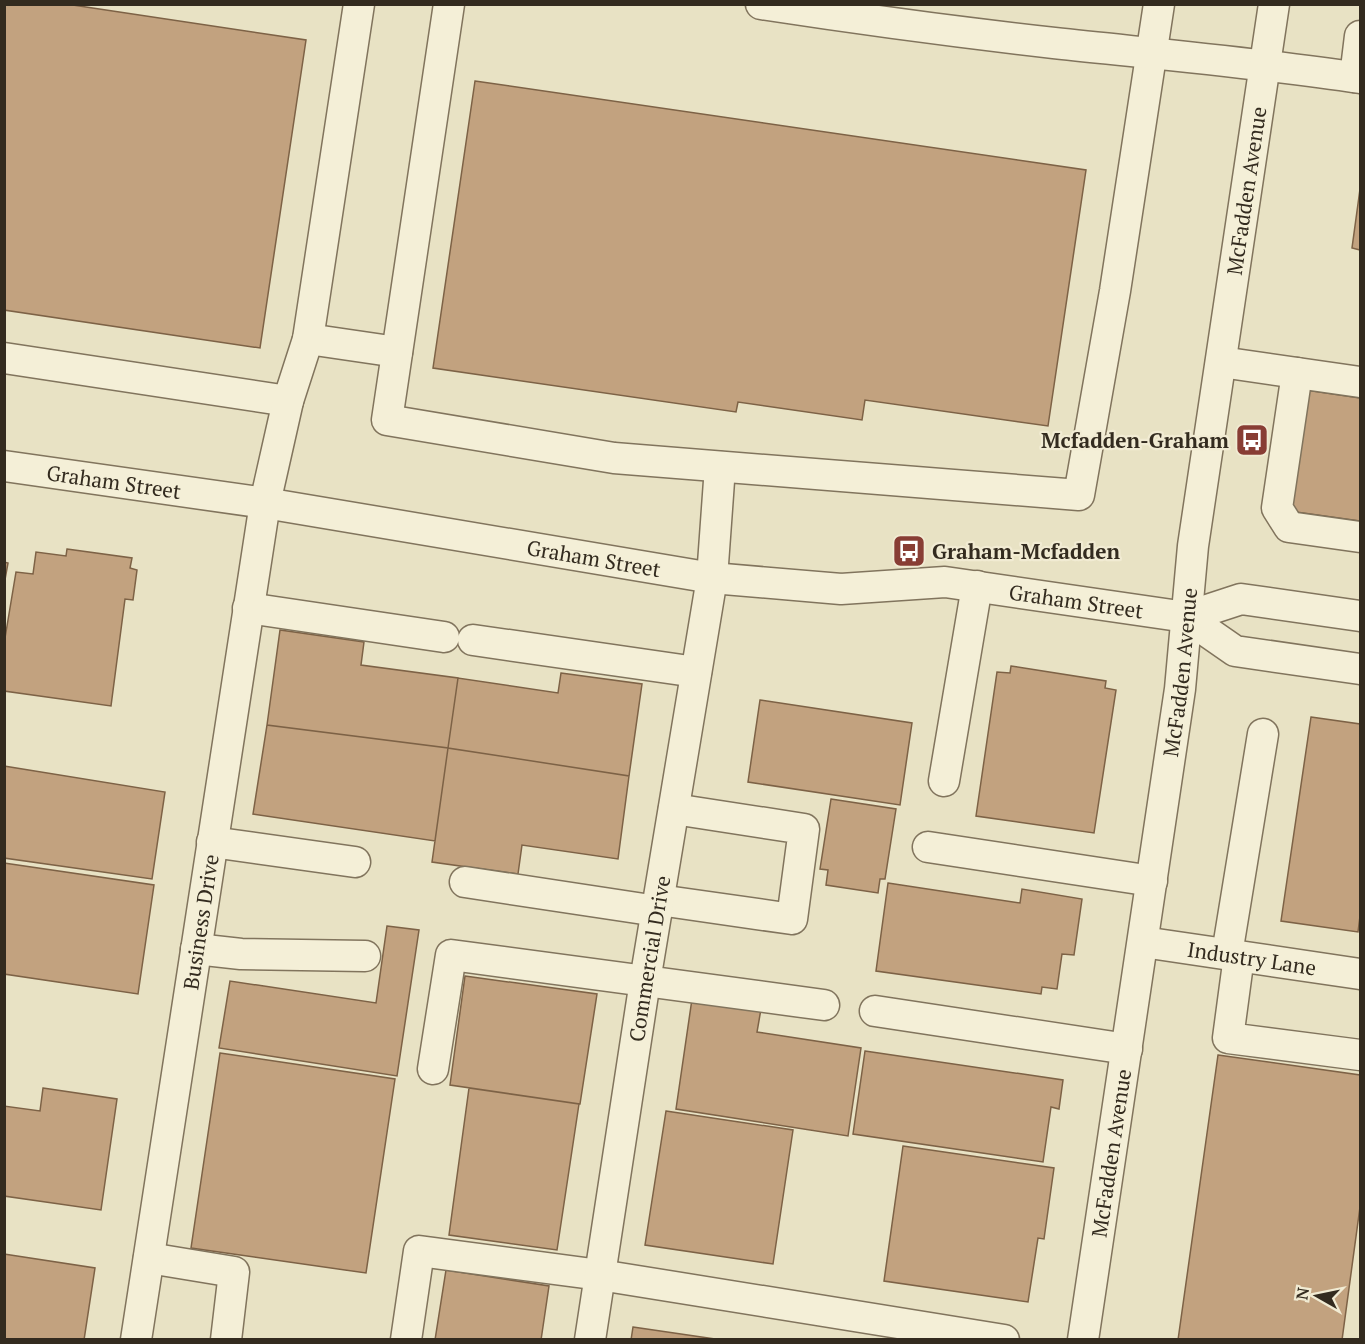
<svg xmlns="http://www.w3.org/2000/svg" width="1365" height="1344" font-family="'PT Serif',serif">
<rect width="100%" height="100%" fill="#e8e2c4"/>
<path fill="#c2a27f" stroke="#7d6246" stroke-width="1.5" d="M 4,4 L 66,4 L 306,40 L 260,348 L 4,310 Z
M 475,81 L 1086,170 L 1048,426 L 865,400 L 862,420 L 738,402 L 736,412 L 433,368 Z
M 1360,189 L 1360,250 L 1352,248 Z
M 1306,390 L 1360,398 L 1360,521 L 1289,511 Z
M 67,549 L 132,558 L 130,568 L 137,570 L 133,600 L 125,599 L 111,706 L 4,691 L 4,644 L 16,572 L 33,574 L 36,552 L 66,556 Z
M 4,562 L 8,563 L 4,585 Z
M 280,630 L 364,642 L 361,665 L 458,678 L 448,748 L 267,725 Z
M 1011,666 L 1106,681 L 1105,688 L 1116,690 L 1094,833 L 976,816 L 997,672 L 1010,673 Z
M 561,673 L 642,684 L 629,776 L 448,748 L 458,678 L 558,693 Z
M 760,700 L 912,723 L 900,805 L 748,782 Z
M 1311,717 L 1360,724 L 1360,916 L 1358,932 L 1281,921 Z
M 267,725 L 448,748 L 435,841 L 253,814 Z
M 448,748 L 629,776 L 618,859 L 522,845 L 518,874 L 432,862 Z
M 4,766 L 165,792 L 152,879 L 4,858 Z
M 831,799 L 896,809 L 885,879 L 880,879 L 878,893 L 826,885 L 828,870 L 820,869 Z
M 4,863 L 154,885 L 138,994 L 4,974 Z
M 888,883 L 1020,903 L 1022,889 L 1082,899 L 1074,955 L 1062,954 L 1057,989 L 1042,987 L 1041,994 L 876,971 Z
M 387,926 L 419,930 L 397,1076 L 219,1048 L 230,981 L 376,1003 Z
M 465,976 L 597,994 L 580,1104 L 450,1085 Z
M 692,999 L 761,1009 L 757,1032 L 861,1048 L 848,1136 L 676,1109 Z
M 865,1051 L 1063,1080 L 1059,1109 L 1051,1107 L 1043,1162 L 853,1134 Z
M 220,1053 L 395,1079 L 366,1273 L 191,1248 Z
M 1218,1055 L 1360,1075 L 1360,1207 L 1342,1340 L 1178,1340 Z
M 43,1088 L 117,1099 L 101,1210 L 4,1196 L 4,1106 L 40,1111 Z
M 469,1088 L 579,1104 L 557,1250 L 449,1235 Z
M 666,1111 L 793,1130 L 773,1264 L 645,1245 Z
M 903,1146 L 1054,1168 L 1044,1239 L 1038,1238 L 1028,1302 L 884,1281 Z
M 4,1254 L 95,1268 L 84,1340 L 4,1340 Z
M 446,1270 L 549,1286 L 541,1340 L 435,1340 Z
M 633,1327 L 722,1340 L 631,1340 Z"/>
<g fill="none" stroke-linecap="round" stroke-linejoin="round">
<defs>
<g id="minor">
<path d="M 449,4 L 387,420 L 614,458 L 1079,495 L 1115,291 L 1159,4"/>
<path d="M 761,4 C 859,19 956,32 1054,43 C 1156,54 1259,63 1360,78"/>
<path d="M 1355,77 L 1360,36"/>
<path d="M 308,339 L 397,352"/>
<path d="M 4,358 L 288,401"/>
<path d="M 1221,362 L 1360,382"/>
<path d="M 1297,373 L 1277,508 L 1289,527 L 1360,537"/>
<path id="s1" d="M 4,466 L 265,503 L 712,578 L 841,589 L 945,582 L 1186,617 L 1235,651 L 1360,669"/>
<path d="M 248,608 L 444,637"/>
<path d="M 1186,617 L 1241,599 L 1360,616"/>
<path d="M 473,640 L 696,672"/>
<path d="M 944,781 L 977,586"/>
<path d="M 212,842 L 355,862"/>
<path d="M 928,847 L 1152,881"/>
<path d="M 465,882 L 657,911"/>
<path d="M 659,900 L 792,919 L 804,829 L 674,809"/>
<path id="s2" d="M 1143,942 L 1360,974"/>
<path d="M 196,949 L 241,954 L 365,956"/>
<path d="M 1227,954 L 1263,734"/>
<path d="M 1239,956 L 1228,1038 L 1360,1055"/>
<path d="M 875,1011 L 1127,1049"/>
<path d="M 433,1069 L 451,955 L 824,1005"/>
<path d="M 149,1258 L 234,1272 L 226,1340"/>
<path id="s3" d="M 136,1340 L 265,503 L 288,401 L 308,339 L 359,4"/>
<path d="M 406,1340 L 419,1251 L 600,1275 L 1004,1340"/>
<path id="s4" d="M 590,1340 L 645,981 L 712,578 L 720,467"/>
<path id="s5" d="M 1083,1340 L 1180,689 L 1193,546 L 1274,4"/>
</g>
</defs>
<use href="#minor" stroke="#81745d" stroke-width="33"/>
<use href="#minor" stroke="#f4efd7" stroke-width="30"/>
</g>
<defs>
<symbol id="bus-square" viewBox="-11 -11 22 22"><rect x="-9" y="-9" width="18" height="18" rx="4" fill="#883d34" stroke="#f1ebd3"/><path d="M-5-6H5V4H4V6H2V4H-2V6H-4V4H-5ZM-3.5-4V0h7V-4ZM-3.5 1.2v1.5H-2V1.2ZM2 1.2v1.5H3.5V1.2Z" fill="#fff"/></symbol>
</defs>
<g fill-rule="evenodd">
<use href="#bus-square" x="1233" y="421" width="38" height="38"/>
<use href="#bus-square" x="890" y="532" width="38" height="38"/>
</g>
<g text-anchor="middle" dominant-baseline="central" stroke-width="4.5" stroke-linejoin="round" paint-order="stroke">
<g font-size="21" fill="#332b1f" stroke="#f1ebd3">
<text stroke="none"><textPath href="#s5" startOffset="1161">McFadden Avenue</textPath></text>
<text stroke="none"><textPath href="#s1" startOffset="111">Graham Street</textPath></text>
<text stroke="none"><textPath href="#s1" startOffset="597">Graham Street</textPath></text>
<text stroke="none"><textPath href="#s1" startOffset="1083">Graham Street</textPath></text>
<text stroke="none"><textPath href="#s5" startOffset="675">McFadden Avenue</textPath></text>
<text stroke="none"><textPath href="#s3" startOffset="423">Business Drive</textPath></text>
<text stroke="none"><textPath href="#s2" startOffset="110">Industry Lane</textPath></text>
<text stroke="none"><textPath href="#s4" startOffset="386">Commercial Drive</textPath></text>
<text stroke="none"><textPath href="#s5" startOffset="189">McFadden Avenue</textPath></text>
</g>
<g font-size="21" font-weight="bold" fill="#332b1f" stroke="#f1ebd3" text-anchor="end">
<text x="1229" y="440">Mcfadden-Graham</text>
<text x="932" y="551" text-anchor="start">Graham-Mcfadden</text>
</g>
</g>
<rect width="1365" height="1344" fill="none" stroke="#332b1f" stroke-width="12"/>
<g transform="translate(1317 1296) rotate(279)" stroke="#f1ebd3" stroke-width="4.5" paint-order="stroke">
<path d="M0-4.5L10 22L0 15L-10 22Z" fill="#332b1f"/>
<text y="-9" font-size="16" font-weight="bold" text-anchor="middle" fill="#332b1f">N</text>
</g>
</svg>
